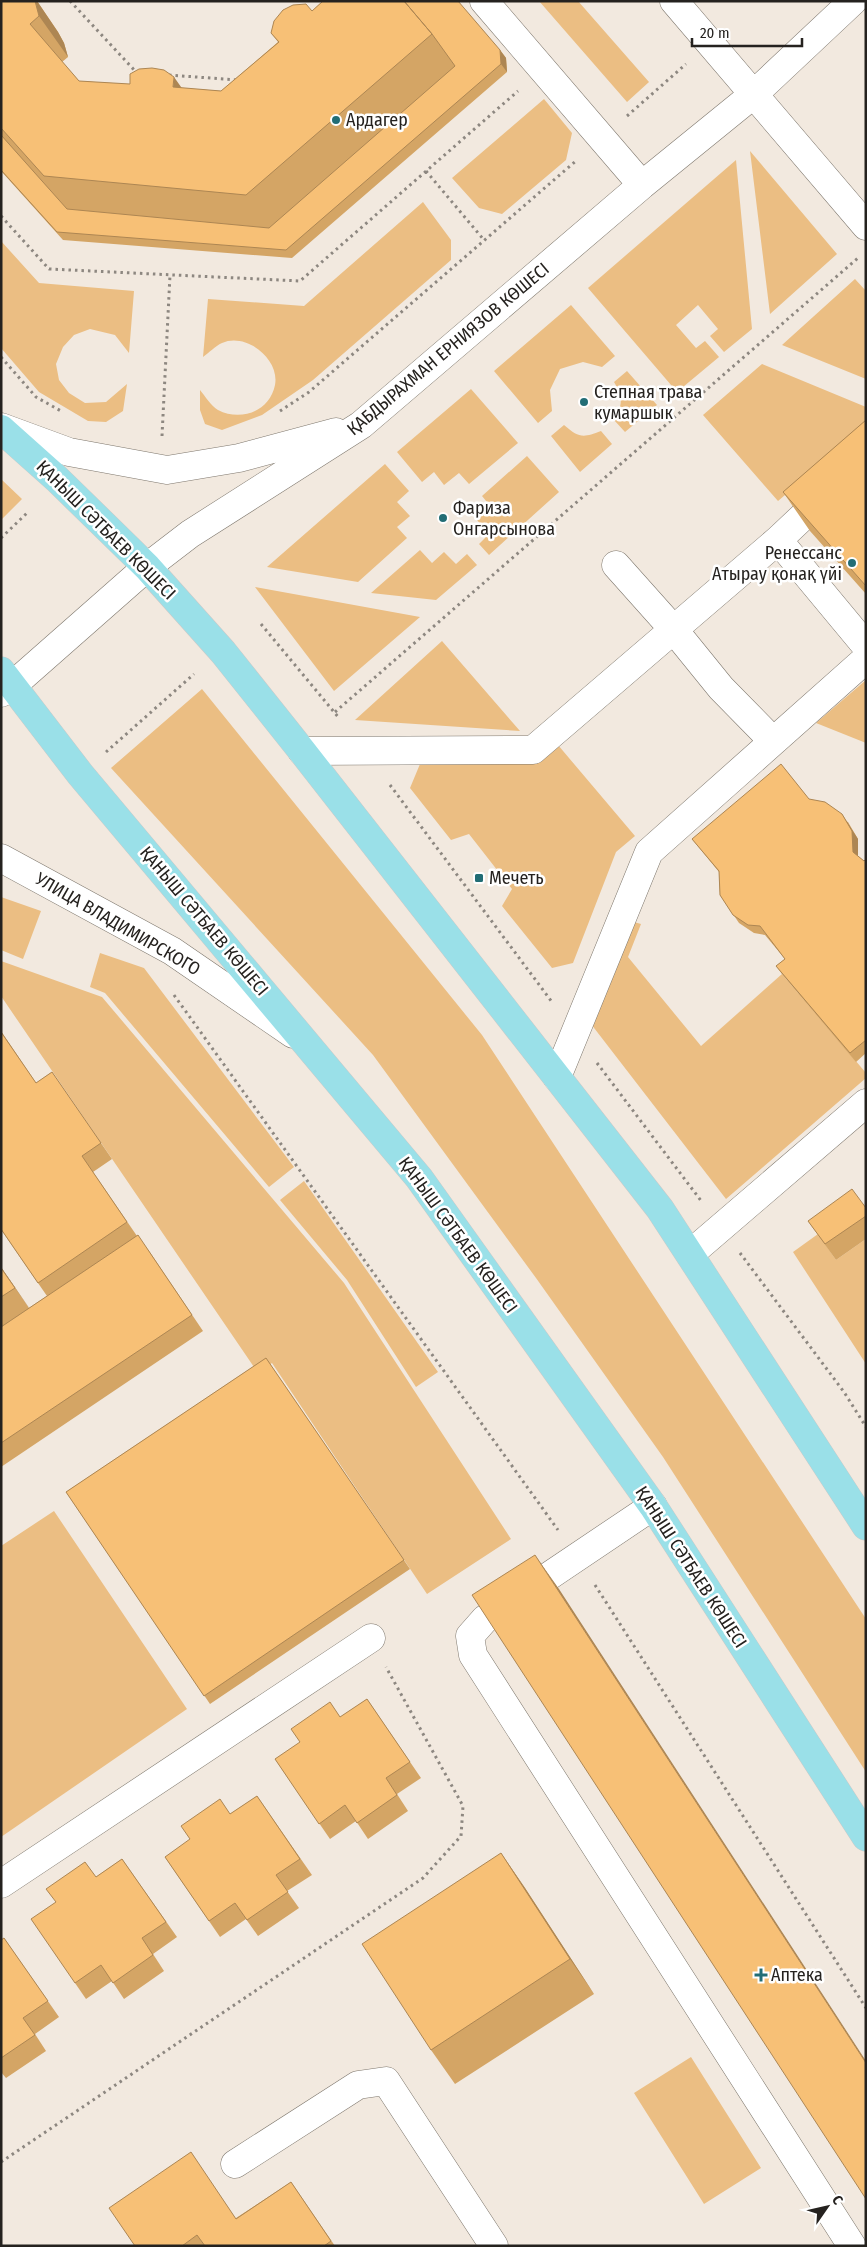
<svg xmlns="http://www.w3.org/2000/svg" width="867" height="2247" font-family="'Fira Sans Condensed',sans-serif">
<rect width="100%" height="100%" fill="#f2e9df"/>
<path fill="#ebbe83" d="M 539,1 L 578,1 L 649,82 L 627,102 Z
M 544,99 L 572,133 L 566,160 L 502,214 L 479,208 L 452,178 Z
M 750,151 L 837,254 L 770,314 Z
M 736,160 L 752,329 L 724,352 L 710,336 L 718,329 L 698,305 L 676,325 L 696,348 L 705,341 L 719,357 L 677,392 L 588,288 Z
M 423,202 L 451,240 L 451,260 L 313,380 L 262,415 L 222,430 L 205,424 L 200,410 L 200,390 C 205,396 211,406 218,410 C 241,422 270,411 275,385 C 280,359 246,332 222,343 C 215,346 209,353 203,357 L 208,299 L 304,306 Z
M 1,241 L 39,283 L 134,291 L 129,353 L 115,335 L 90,329 L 74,335 L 63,347 L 56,364 L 59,380 L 69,393 L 85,403 L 106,402 L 127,384 L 123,411 L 106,422 L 88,421 L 39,392 L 1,348 Z
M 855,279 L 866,291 L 866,379 L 782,345 Z
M 571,305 L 615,356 L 602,367 L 583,362 L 560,369 L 550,390 L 552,411 L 538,423 L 494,371 Z
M 762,364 L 866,407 L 866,426 L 778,501 L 703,415 Z
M 627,371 L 657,405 L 625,432 L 614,420 C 623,405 623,397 614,382 Z
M 471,389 L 518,443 L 469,484 L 459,473 L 444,485 L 434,472 L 422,482 L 397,452 Z
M 564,425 C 579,438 583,438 601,431 L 612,444 L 580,472 L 551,436 Z
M 527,456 L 559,492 L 489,555 L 479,544 L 489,534 L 477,520 L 491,507 L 482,496 Z
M 385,464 L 409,491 L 397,502 L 410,516 L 397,527 L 407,538 L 358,582 L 267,567 Z
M 1,479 L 22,499 L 1,520 Z
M 420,550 L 432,563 L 444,552 L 456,564 L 467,554 L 477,565 L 436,600 L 371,593 Z
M 255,587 L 420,617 L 334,691 Z
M 442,641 L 520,731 L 355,720 Z
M 866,680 L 866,743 L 816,723 Z
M 202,689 L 482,1035 L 866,1619 L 866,1772 L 663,1457 L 536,1278 L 373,1055 L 111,768 Z
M 558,745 L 635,836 L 616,852 L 573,963 L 552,968 L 502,906 L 512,889 L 469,834 L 451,840 L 410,788 L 420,764 L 538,762 Z
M 1,897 L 41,911 L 23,959 L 1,950 Z
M 634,922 L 641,924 L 628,957 L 701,1046 L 782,974 L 866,1073 L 866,1078 L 726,1199 L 591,1024 Z
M 100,953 L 144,968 L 294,1167 L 269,1187 L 105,993 L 90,987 Z
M 1,961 L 102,997 L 344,1283 L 511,1539 L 427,1594 L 272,1363 L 258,1373 L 1,996 Z
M 304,1181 L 438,1372 L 416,1387 L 347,1280 L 280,1200 Z
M 818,1234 L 836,1260 L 866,1239 L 866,1364 L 793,1252 Z
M 54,1511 L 187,1709 L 1,1837 L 1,1546 Z
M 691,2057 L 761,2168 L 704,2204 L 634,2093 Z"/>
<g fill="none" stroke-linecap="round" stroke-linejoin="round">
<defs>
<path id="minor" d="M 484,1 L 642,185
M 674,1 L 866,226
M 1,427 L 69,452 L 167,470 L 239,458 L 336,432
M 778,540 L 866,457
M 616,565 L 674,630 L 721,688 L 773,741
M 1,693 L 13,685 L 147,567 L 190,534 L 361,425 L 642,185 L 754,94 L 853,1
M 302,751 L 533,750 L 778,540 L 866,646
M 1,858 L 172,951 L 293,1034
M 557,1077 L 649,852 L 866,659
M 690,1254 L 866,1103
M 653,1506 L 485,1619 L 470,1636 L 473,1655 L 852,2246
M 1,1884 L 371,1638
M 235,2164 L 358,2085 L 386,2081 L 494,2246"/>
<path id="major" d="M 1,429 L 57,479 L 147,567 L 223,652 L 302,751 L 660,1209 L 866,1526
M 1,671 L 80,774 L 419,1178 L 653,1506 L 866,1837"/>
</defs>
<use href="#minor" stroke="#7e776d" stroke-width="29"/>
<use href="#major" stroke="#cbcac9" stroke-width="29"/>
<path stroke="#8d8780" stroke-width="3" stroke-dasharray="2.5 4" stroke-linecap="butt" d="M 70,1 L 137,73
M 169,75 L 237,80
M 627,116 L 686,64
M 426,171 L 484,240
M 1,216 L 49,269 L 300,281 L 518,91
M 1,357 L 36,397 L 61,411
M 280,411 L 309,392 L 577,160
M 162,436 L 170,275
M 1,538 L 27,513
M 261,624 L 339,718
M 335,712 L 858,258
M 106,752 L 194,674
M 390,785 L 552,1002
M 174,995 L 558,1530
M 597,1063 L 702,1202
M 740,1253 L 844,1392 L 866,1427
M 595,1585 L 866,2008
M 1,2162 L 423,1878 L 461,1836 L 463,1806 L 386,1667"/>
<use href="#minor" stroke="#fff" stroke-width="28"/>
<use href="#major" stroke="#9ae0e8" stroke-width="28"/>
</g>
<path fill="#d4a565" d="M 1,1 L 37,1 L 58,32 L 64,43 L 68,57 L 62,62 L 79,81 L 181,88 L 221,91 L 278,42 L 271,33 L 312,11 L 323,1 L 500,50 L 506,58 L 507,72 L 292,258 L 63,240 L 1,171 Z
M 866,420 L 866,594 L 810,531 L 783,492 Z
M 809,799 L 848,822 L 858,839 L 858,856 L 864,861 L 866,859 L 866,1053 L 856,1062 L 782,974 L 776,966 L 785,959 L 765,935 L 754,933 L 739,923 L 720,895 L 719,872 L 692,839 Z
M 1,1031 L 36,1083 L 52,1072 L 112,1159 L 93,1172 L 137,1236 L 149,1251 L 203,1331 L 1,1467 L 1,1267 L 29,1308 L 47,1296 L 2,1231 L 1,1232 Z
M 866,1208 L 866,1239 L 836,1260 L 808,1221 Z
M 266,1358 L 410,1569 L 210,1704 L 66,1492 Z
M 367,1699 L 421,1778 L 397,1794 L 408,1811 L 368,1839 L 356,1821 L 330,1839 L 275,1759 L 341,1717 Z
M 257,1796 L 312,1875 L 287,1891 L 299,1908 L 258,1936 L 246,1919 L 220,1937 L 165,1857 Z
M 501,1853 L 525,1888 L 594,1994 L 455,2084 L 431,2050 Z
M 122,1859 L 177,1937 L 153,1954 L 164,1971 L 124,1999 L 112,1981 L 86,1999 L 75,1983 L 96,1877 Z
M 4,1938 L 59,2017 L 35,2034 L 46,2051 L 6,2078 L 1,2072 L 1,1940 Z
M 291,2182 L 335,2246 L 135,2246 L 236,2218 Z"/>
<path fill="#ad8653" d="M 35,1 L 37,1 L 58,32 L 64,43 L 68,57 L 39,16 Z
M 500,50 L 506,58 L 507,72 L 501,64 Z
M 174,77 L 203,118 L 173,87 Z
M 842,814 L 858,839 L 858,860 L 853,852 Z
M 1,1267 L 34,1315 L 1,1268 Z
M 535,1555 L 559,1589 L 866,2061 L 866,2063 Z
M 501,1853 L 525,1888 L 594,1994 L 570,1959 Z"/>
<path fill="#f7c076" stroke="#ad8653" d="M 1,1 L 35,1 L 39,16 L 30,24 L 79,81 L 130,84 L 130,74 L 139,69 L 152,68 L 164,70 L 174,77 L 173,87 L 221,91 L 279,42 L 271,33 L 274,21 L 283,10 L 293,5 L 306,4 L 312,11 L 323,1 L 404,1 L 432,34 L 246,195 L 44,176 L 1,128 Z
M 404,1 L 458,1 L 500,50 L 501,64 L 286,250 L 57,232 L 1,170 L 1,135 L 67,209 L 269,228 L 455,66 L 432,34 Z
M 866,420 L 866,586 L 783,492 Z
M 781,764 L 809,799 L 825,802 L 842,814 L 852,831 L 853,852 L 864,861 L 866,859 L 866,1040 L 850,1053 L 776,966 L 785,959 L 760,926 L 748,925 L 733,915 L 720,895 L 719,871 L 692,839 Z
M 1,1032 L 36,1083 L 52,1072 L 101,1143 L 82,1156 L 127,1222 L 38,1283 L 1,1229 Z
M 852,1189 L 866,1208 L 866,1216 L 825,1244 L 808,1221 Z
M 138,1235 L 192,1315 L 1,1443 L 1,1327 Z
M 1,1268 L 15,1288 L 1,1297 Z
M 266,1358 L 404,1560 L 204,1696 L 66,1492 Z
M 535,1555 L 866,2063 L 866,2199 L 472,1595 Z
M 367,1699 L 410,1762 L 386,1778 L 397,1795 L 357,1823 L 345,1805 L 319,1824 L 275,1759 L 300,1742 L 291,1729 L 330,1702 L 340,1717 Z
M 257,1796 L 300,1859 L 276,1875 L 288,1892 L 247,1920 L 235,1903 L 209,1921 L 165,1857 L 190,1839 L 181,1826 L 220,1799 L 230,1814 Z
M 501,1853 L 570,1959 L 431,2050 L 362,1944 Z
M 122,1859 L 166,1922 L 142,1938 L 153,1955 L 113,1983 L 101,1965 L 75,1983 L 31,1919 L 56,1902 L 46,1889 L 85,1862 L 96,1877 Z
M 4,1938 L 48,2001 L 23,2018 L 35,2035 L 1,2058 L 1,1940 Z
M 191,2152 L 236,2219 L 291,2182 L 331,2241 L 324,2246 L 205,2246 L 197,2235 L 182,2246 L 135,2246 L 109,2208 Z"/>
<g fill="#226d75" stroke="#fff" stroke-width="2">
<circle cx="336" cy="120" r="5"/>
<circle cx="584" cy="402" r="5"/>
<circle cx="443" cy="518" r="5"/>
<circle cx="852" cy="563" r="5"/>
<rect x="474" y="873" width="10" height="10" rx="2.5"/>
<path d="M758.5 1967.5h5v5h5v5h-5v5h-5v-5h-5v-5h5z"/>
</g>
<g text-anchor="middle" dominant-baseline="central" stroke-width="5" stroke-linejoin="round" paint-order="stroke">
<g font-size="18" fill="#25221f" stroke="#fff" text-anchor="start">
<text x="346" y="120">Ардагер</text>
<text x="594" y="392">Степная трава<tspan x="594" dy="21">кумаршык</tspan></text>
<text x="453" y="508">Фариза<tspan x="453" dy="21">Онгарсынова</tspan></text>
<text x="842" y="553" text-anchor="end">Ренессанс<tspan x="842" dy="21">Атырау қонақ үйі</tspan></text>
<text x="489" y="878">Мечеть</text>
<text x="771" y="1975">Аптека</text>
</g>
<g font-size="18" fill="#25221f" stroke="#fff">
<text transform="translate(448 349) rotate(-40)">ҚАБДЫРАХМАН ЕРНИЯЗОВ КӨШЕСІ</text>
<text transform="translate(106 530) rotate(45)">ҚАНЫШ СӘТБАЕВ КӨШЕСІ</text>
<text transform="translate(204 921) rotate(50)">ҚАНЫШ СӘТБАЕВ КӨШЕСІ</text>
<text transform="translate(118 924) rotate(30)">УЛИЦА ВЛАДИМИРСКОГО</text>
<text transform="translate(458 1235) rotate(54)">ҚАНЫШ СӘТБАЕВ КӨШЕСІ</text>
<text transform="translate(691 1567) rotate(57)">ҚАНЫШ СӘТБАЕВ КӨШЕСІ</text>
</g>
</g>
<rect width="867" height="2247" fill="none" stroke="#25221f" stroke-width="5"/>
<g transform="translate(827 2207) rotate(56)" stroke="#ffffff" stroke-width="4" paint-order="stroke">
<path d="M0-4L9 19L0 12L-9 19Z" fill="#25221f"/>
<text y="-8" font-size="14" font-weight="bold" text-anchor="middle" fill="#25221f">С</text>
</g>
<path d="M692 38v8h110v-8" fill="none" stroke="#25221f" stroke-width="2.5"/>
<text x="700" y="38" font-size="15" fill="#25221f" stroke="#ffffff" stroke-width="4" paint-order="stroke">20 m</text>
</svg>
